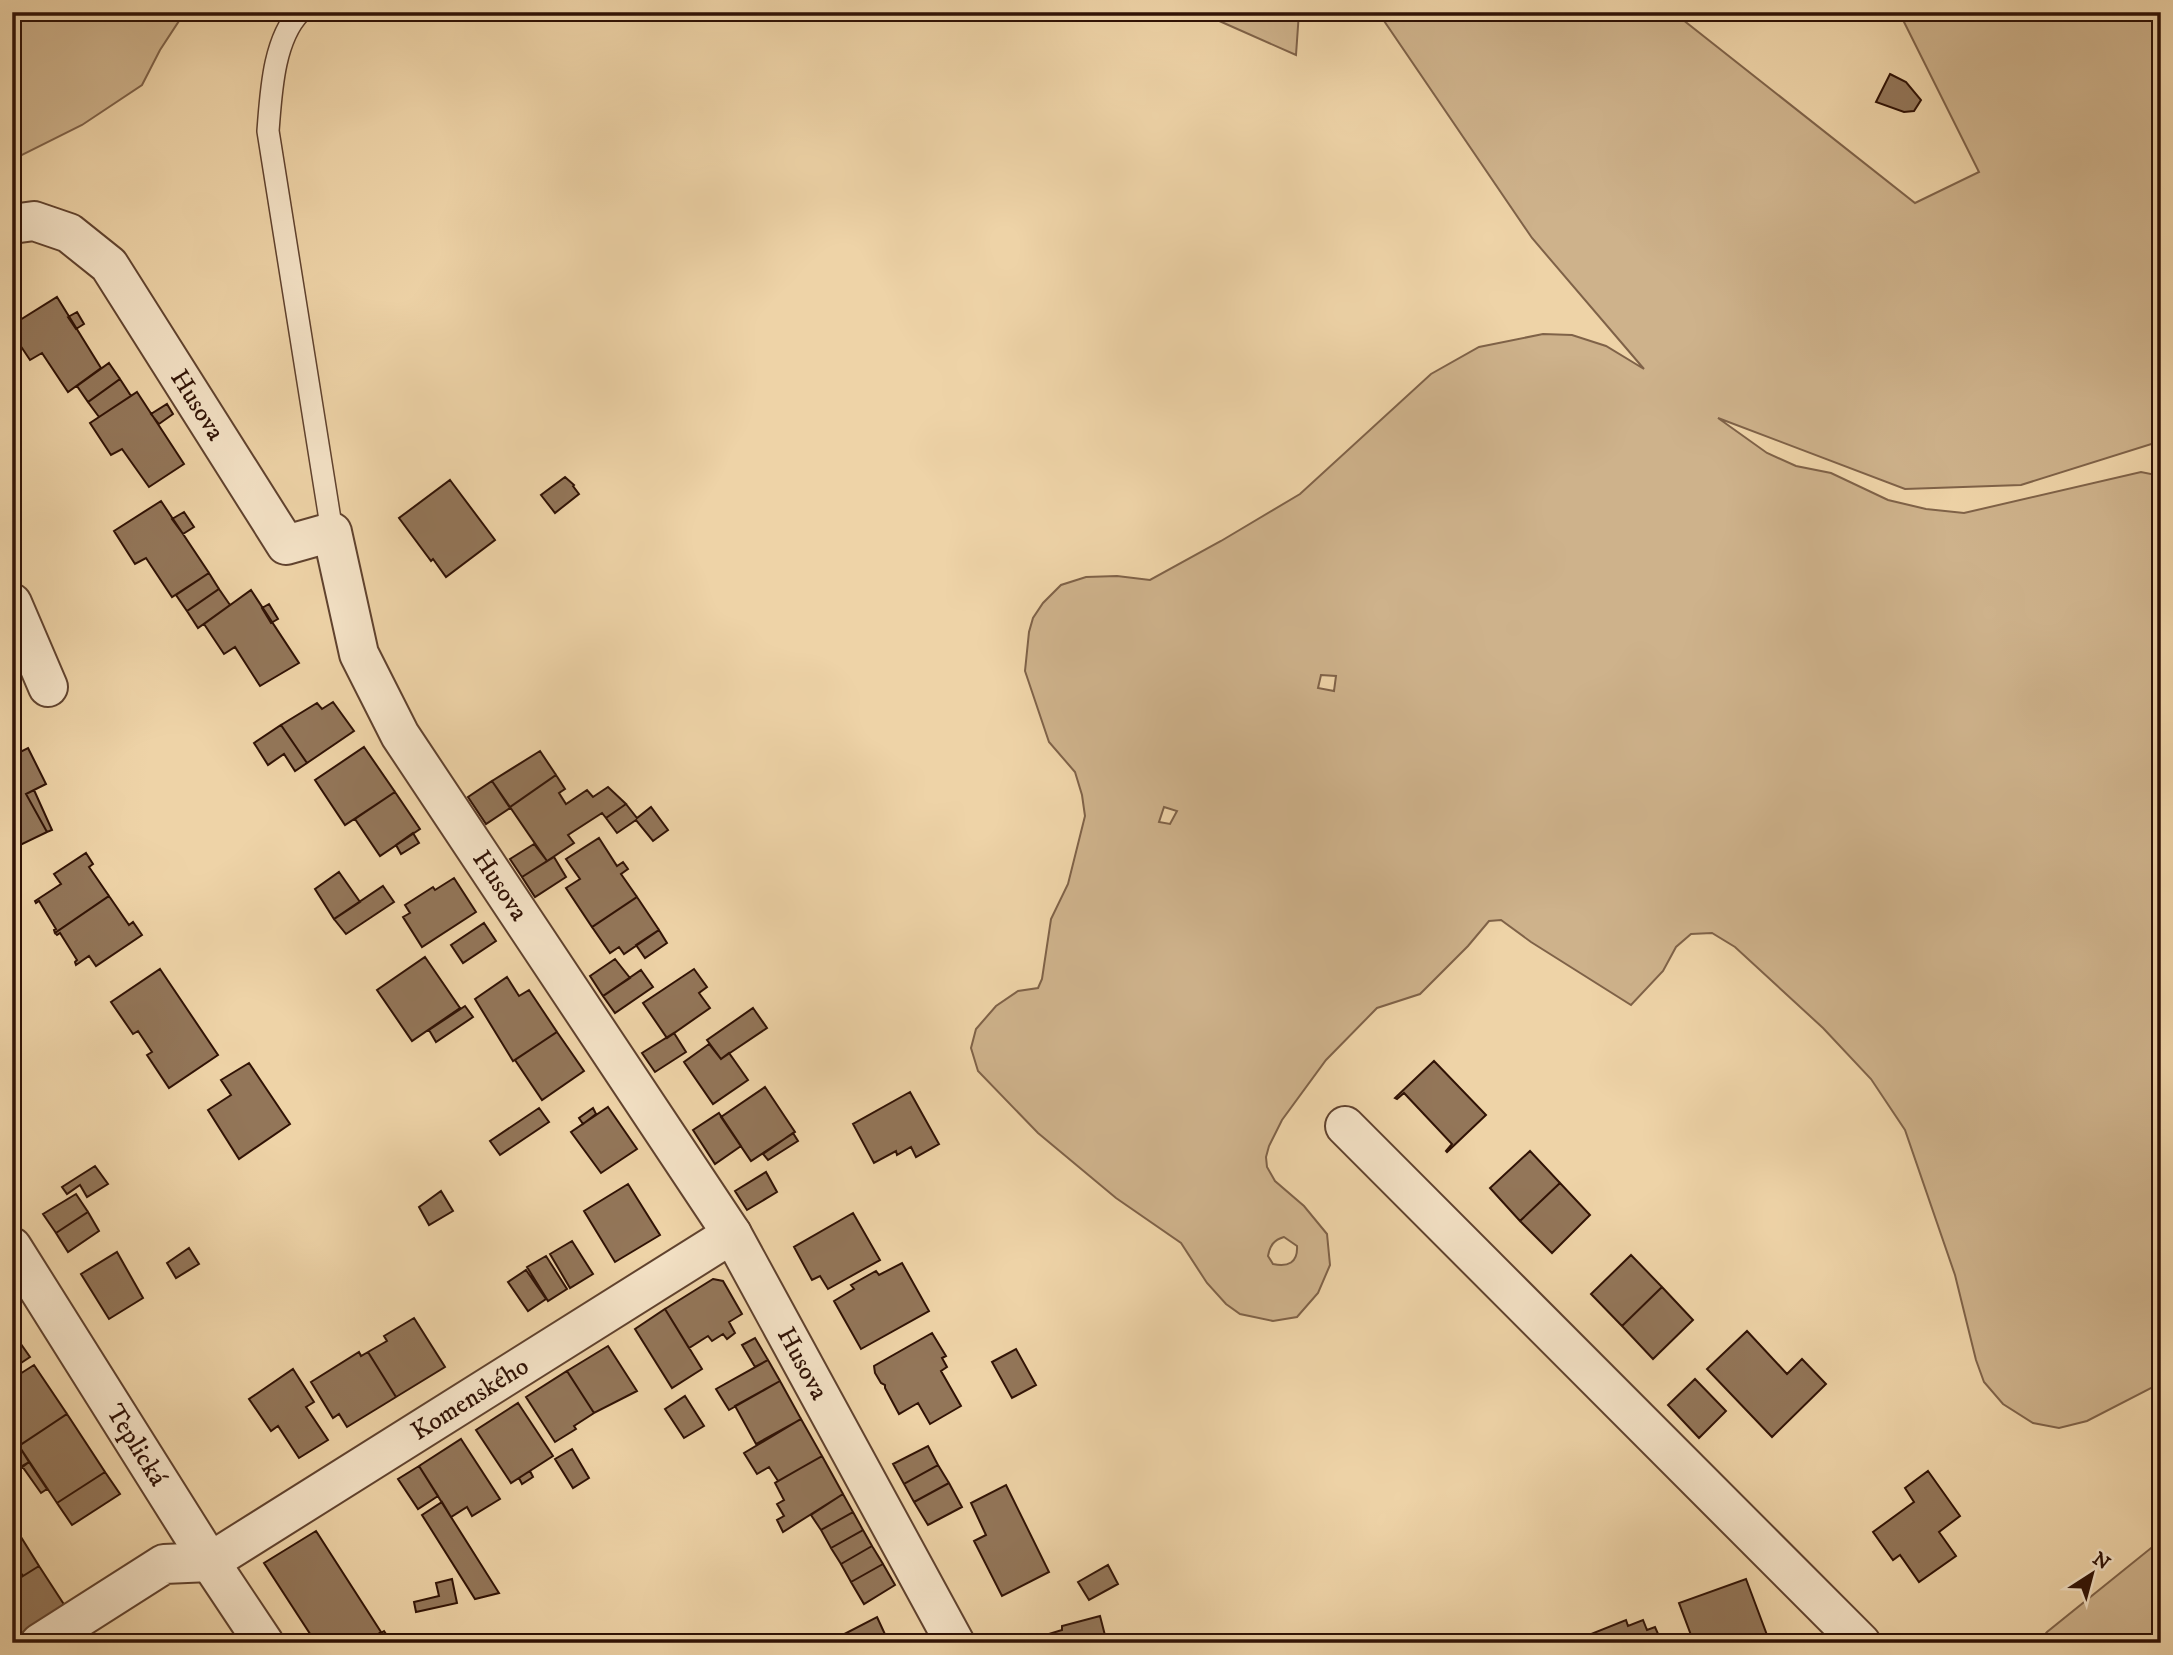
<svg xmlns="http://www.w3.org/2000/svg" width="2173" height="1655" font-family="'IM FELL DW Pica',serif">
<rect width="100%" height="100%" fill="#eed3a7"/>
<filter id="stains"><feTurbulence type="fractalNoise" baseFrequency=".00286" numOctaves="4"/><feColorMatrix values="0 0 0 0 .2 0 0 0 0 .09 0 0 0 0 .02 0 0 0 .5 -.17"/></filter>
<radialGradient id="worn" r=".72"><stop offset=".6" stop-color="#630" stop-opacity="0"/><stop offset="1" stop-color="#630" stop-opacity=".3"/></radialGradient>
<path fill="#ceb28b" stroke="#7f6248" stroke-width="2" fill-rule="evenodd" d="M 12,12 L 187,12 L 181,18 L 160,50 L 142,85 L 82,125 L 12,160 Z
M 1199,12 L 1299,12 L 1296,55 Z
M 1378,12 L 1673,12 L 1915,203 L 1979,172 L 1899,12 L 2161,12 L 2161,441 L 2021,485 L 1905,489 L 1718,418 L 1767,453 L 1796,466 L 1831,473 L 1888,500 L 1926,509 L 1964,513 L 2141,472 L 2161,476 L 2161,1383 L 2087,1421 L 2059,1428 L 2033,1423 L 2003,1404 L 1984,1382 L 1976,1360 L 1955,1275 L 1905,1130 L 1871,1079 L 1823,1028 L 1735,947 L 1712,933 L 1691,934 L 1676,947 L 1663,971 L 1631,1005 L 1531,942 L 1501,920 L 1489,921 L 1468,946 L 1420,994 L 1377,1008 L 1326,1060 L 1282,1120 L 1269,1146 L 1266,1157 L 1267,1167 L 1275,1181 L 1304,1206 L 1327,1234 L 1330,1265 L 1318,1293 L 1297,1317 L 1273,1321 L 1240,1314 L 1226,1304 L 1207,1283 L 1181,1243 L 1116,1198 L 1038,1133 L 978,1071 L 971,1048 L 976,1029 L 996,1006 L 1018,991 L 1038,988 L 1042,979 L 1051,919 L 1068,884 L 1085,816 L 1082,795 L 1075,772 L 1049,742 L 1025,671 L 1029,632 L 1033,618 L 1043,603 L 1061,585 L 1086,577 L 1117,576 L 1150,580 L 1221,541 L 1300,494 L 1431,374 L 1479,347 L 1543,334 L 1572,335 L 1606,346 L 1644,369 L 1532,238 ZM 1321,675 L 1336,676 L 1334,691 L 1318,688 ZM 1164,807 L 1177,811 L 1170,824 L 1159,822 ZM 1284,1237 L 1297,1246 C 1298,1263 1288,1267 1273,1264 L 1268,1256 C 1270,1245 1274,1240 1284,1237 Z
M 2161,1540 L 2161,1643 L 2038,1643 L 2047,1632 Z"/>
<path fill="#937659" stroke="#301205" stroke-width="2" d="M 1890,74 L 1906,82 L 1921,100 L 1914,111 L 1904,112 L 1876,102 Z
M 57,297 L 101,368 L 68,392 L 42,353 L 30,360 L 12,333 L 12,325 Z
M 77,312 L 84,324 L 76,329 L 68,317 Z
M 109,363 L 120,379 L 88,402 L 77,386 Z
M 120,379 L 131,396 L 99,417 L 88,402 Z
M 137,392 L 184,464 L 149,487 L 122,449 L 111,455 L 90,423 Z
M 167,404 L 173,414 L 159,424 L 151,414 Z
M 565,477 L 574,485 L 573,486 L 579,494 L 555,513 L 541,495 Z
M 450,480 L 495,540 L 446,577 L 433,559 L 431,561 L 399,518 Z
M 161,501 L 209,573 L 172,597 L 146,558 L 135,564 L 114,531 Z
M 184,512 L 194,527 L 183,534 L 172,519 Z
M 209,573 L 219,589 L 187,611 L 176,595 Z
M 219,589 L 230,605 L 198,628 L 187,611 Z
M 251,590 L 299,663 L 260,686 L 235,647 L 224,654 L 204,624 Z
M 269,604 L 278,619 L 271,623 L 262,608 Z
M 333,702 L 354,731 L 307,763 L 281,725 L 317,703 L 322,709 Z
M 281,725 L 307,763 L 295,771 L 284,754 L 268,765 L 254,743 Z
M 364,747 L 395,792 L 345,825 L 315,780 Z
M 28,748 L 46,784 L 26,794 L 47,832 L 12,849 L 12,756 Z
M 540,751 L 556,775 L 510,807 L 492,781 Z
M 556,775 L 565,789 L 559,793 L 566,804 L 587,790 L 593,797 L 608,787 L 626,804 L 606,818 L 602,813 L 568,835 L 574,843 L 547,861 L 510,807 Z
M 492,781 L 510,808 L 486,824 L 468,797 Z
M 34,790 L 52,830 L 47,832 L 26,794 Z
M 395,792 L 420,829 L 380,856 L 355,819 Z
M 626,804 L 637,818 L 651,807 L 668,830 L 653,841 L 636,820 L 617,833 L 606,818 Z
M 413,833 L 419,843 L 401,854 L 396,845 Z
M 599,838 L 617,866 L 623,862 L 628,869 L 621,874 L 637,897 L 592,927 L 566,888 L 580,879 L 566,859 Z
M 534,844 L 547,861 L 522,877 L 510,859 Z
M 86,853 L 93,864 L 89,867 L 109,896 L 55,933 L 54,930 L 56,929 L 39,901 L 36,903 L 35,901 L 61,884 L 54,874 Z
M 554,857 L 566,877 L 535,897 L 522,877 Z
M 339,872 L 360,902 L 334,919 L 315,889 Z
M 454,878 L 476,912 L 422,947 L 403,917 L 410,913 L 405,905 L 433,887 L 435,890 Z
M 383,886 L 394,902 L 346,934 L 334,919 Z
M 109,896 L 129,925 L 133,922 L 142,935 L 96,966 L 89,956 L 76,965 L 75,962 L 77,960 L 60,933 L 57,935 L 55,933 Z
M 637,897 L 659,930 L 624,954 L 619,947 L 610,953 L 592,927 Z
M 484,923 L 496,941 L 463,963 L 451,945 Z
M 659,930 L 667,943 L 645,958 L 636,945 Z
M 425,957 L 460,1008 L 412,1041 L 377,990 Z
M 615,959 L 630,978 L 603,996 L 590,976 Z
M 160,969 L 218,1055 L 169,1088 L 147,1055 L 152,1052 L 138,1031 L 133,1034 L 111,1002 Z
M 694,969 L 707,987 L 699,993 L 710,1008 L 667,1038 L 643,1003 Z
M 641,970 L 653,987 L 615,1013 L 603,996 Z
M 507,977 L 519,996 L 529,990 L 557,1032 L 513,1061 L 475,999 Z
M 465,1006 L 473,1017 L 436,1042 L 429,1030 Z
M 753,1008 L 767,1028 L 721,1059 L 707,1040 Z
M 557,1032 L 584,1071 L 542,1100 L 515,1060 Z
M 674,1033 L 686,1052 L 655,1072 L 642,1053 Z
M 709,1044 L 721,1059 L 729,1053 L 748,1080 L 713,1104 L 684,1062 Z
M 1434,1061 L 1486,1115 L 1447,1152 L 1446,1151 L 1452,1144 L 1404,1093 L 1397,1099 L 1395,1098 Z
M 249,1063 L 290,1124 L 239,1159 L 208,1110 L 231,1095 L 221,1080 Z
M 765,1087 L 795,1132 L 751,1161 L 721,1117 Z
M 910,1092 L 939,1144 L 916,1157 L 911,1147 L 897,1155 L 896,1151 L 874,1163 L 853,1124 Z
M 608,1107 L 637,1149 L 601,1173 L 571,1132 Z
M 539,1108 L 549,1122 L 500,1155 L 490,1141 Z
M 593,1108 L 596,1114 L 583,1124 L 579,1118 Z
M 719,1113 L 741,1146 L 715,1164 L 693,1130 Z
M 793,1133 L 798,1141 L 768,1160 L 763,1154 Z
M 1530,1151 L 1560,1183 L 1520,1221 L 1490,1188 Z
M 95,1166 L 108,1184 L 87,1197 L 80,1185 L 67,1194 L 62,1187 Z
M 766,1172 L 777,1192 L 747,1210 L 735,1191 Z
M 1560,1183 L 1590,1215 L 1552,1253 L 1520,1221 Z
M 628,1184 L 660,1235 L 615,1262 L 584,1211 Z
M 441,1191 L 453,1211 L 429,1225 L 419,1207 Z
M 76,1194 L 88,1212 L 56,1233 L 43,1214 Z
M 88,1212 L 99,1231 L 68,1252 L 56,1233 Z
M 853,1213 L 880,1260 L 828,1289 L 820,1276 L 812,1280 L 794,1247 Z
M 572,1241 L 593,1274 L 570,1288 L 550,1254 Z
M 189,1248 L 199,1264 L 176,1278 L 167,1263 Z
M 117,1252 L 143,1298 L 109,1319 L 81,1274 Z
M 1631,1255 L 1662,1287 L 1622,1326 L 1591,1294 Z
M 546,1256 L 567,1289 L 548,1301 L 527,1267 Z
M 902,1263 L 929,1311 L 861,1349 L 834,1301 L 854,1289 L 851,1285 L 876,1271 L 879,1275 Z
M 526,1270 L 546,1299 L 528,1311 L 508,1282 Z
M 713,1279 L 723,1281 L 742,1314 L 729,1322 L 735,1333 L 727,1339 L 723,1334 L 712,1341 L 708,1336 L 689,1348 L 665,1309 Z
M 1662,1287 L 1693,1320 L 1653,1359 L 1622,1326 Z
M 665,1309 L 702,1369 L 672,1388 L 635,1329 Z
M 414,1318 L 445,1367 L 396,1397 L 368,1352 L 387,1341 L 384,1336 Z
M 1747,1331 L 1787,1374 L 1802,1359 L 1826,1384 L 1772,1437 L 1707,1369 Z
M 932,1333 L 946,1356 L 942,1358 L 947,1367 L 941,1371 L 961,1406 L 930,1424 L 918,1403 L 899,1414 L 885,1388 L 885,1385 L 881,1383 L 875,1373 L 874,1366 Z
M 16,1337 L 30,1357 L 12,1369 L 12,1339 Z
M 755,1338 L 768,1360 L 755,1367 L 742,1345 Z
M 608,1346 L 637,1391 L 594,1413 L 567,1371 Z
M 1016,1349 L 1036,1385 L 1012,1398 L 992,1362 Z
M 359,1352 L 361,1356 L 368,1352 L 396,1397 L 347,1427 L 339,1414 L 333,1418 L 311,1382 Z
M 768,1360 L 780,1381 L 729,1410 L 716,1389 Z
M 34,1365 L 67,1414 L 17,1447 L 12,1440 L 12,1379 Z
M 293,1369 L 314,1402 L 306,1407 L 328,1440 L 299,1458 L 278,1426 L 271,1431 L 249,1399 Z
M 567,1371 L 594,1413 L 574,1426 L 576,1429 L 555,1442 L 526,1397 Z
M 1695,1379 L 1726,1411 L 1699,1438 L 1668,1405 Z
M 780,1381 L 801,1419 L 756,1444 L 735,1406 Z
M 685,1396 L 704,1426 L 684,1438 L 665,1409 Z
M 518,1403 L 553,1456 L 511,1483 L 476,1430 Z
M 67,1414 L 105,1472 L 57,1503 L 19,1446 Z
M 801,1419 L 822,1456 L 778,1481 L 769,1467 L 757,1474 L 744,1453 Z
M 461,1439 L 500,1499 L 472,1516 L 467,1507 L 451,1517 L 419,1466 Z
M 19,1446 L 29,1462 L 12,1475 L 12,1450 Z
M 928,1446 L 938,1465 L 904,1484 L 893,1464 Z
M 572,1449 L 589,1478 L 573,1488 L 555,1459 Z
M 822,1456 L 843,1494 L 783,1532 L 777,1520 L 784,1516 L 777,1504 L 784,1500 L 775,1483 Z
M 29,1462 L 47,1489 L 41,1493 L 22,1466 Z
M 938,1465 L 949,1483 L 914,1502 L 904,1484 Z
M 419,1466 L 438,1496 L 418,1509 L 398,1479 Z
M 530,1471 L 533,1477 L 522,1484 L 519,1478 Z
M 1928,1471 L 1960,1516 L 1939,1532 L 1956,1556 L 1919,1582 L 1900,1555 L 1893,1560 L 1873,1532 L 1914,1502 L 1905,1488 Z
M 105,1472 L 120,1494 L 72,1525 L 57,1503 Z
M 949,1483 L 962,1507 L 928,1525 L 914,1502 Z
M 1006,1485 L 1049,1572 L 1002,1596 L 974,1541 L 986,1535 L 971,1503 Z
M 843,1494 L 853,1512 L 821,1530 L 811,1515 Z
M 442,1502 L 451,1517 L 499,1593 L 475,1599 L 422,1515 Z
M 853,1512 L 863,1530 L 831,1548 L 821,1530 Z
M 12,1515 L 20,1527 L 12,1532 Z
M 16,1529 L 39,1566 L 23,1576 L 12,1560 L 12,1532 Z
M 863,1530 L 872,1546 L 841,1564 L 831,1548 Z
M 316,1531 L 381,1632 L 365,1643 L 316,1643 L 264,1563 Z
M 872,1546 L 883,1564 L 851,1582 L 841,1564 Z
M 883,1564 L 895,1585 L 864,1604 L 851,1582 Z
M 1108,1565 L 1118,1584 L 1089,1600 L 1078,1582 Z
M 39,1566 L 65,1606 L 17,1636 L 12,1629 L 12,1583 Z
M 452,1579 L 457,1603 L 416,1612 L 414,1602 L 439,1596 L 436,1583 Z
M 1746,1579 L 1770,1643 L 1694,1643 L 1679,1603 Z
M 1100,1616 L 1107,1643 L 1047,1643 L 1051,1642 L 1049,1634 L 1062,1630 L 1062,1626 Z
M 877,1617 L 889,1643 L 827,1643 Z
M 1626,1620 L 1628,1626 L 1643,1620 L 1647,1630 L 1655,1627 L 1662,1643 L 1594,1643 L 1591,1634 Z
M 384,1631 L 392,1643 L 365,1643 Z"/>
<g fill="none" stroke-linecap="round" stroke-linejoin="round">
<defs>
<path id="service" d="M 300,12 C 273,40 271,94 268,131 L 332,532"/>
<g id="minor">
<path id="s1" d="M 12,224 L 34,221 L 69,233 L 109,265 L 286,545 L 332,532 L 359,654 L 400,735 L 732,1234 L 955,1643"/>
<path d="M 12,603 L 48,687"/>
<path d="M 1345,1126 L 1861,1643"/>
<path id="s2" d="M 12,1247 L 210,1562 L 264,1643"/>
<path id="s3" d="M 40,1643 L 164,1564 L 210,1562 L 732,1234"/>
</g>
</defs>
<use href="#service" stroke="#60422e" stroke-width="24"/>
<use href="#minor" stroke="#60422e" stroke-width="42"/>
<use href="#service" stroke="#f4e2c6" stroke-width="21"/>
<use href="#minor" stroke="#f4e2c6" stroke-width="38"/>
</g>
<g text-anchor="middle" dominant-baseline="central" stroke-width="5" stroke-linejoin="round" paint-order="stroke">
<g font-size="26" fill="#301205" stroke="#f4e2c6">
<text stroke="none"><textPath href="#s1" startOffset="276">Husova</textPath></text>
<text stroke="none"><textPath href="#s1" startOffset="886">Husova</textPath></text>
<text stroke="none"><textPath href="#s1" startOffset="1452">Husova</textPath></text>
<text stroke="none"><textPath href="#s3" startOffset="500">Komenského</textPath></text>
<text stroke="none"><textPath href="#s2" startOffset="234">Teplická</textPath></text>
</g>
</g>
<rect width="2173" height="1655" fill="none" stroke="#eed3a7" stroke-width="42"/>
<rect x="14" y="14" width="2145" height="1627" fill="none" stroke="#301205" stroke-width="3.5"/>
<rect x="21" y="21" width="2131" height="1613" fill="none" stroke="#301205" stroke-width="2"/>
<g transform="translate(2092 1574) rotate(36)" stroke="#f4e2c6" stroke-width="5" paint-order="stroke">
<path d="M0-5L12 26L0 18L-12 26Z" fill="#301205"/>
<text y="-10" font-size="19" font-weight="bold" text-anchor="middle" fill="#301205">N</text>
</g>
<rect width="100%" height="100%" filter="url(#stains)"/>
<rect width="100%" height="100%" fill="url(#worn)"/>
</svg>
